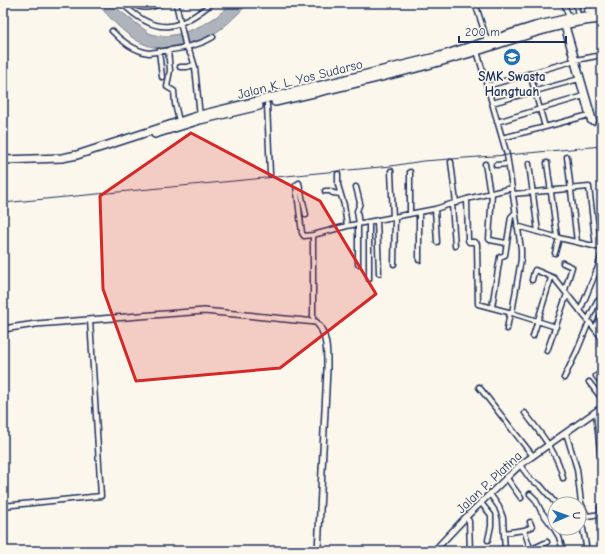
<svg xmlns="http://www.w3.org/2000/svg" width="605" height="554" font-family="'Comic Neue',sans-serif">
<rect width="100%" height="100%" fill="#fbf7ec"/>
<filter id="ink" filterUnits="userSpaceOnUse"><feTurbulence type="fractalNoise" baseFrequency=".025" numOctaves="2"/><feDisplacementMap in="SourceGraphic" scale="8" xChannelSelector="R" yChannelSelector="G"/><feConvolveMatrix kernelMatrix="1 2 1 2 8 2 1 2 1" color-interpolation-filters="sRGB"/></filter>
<g filter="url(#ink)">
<path fill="#afb3bb" stroke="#747e96" d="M 97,3 L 112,3 L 120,11 L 149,33 C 169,42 199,28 216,17 C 220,14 230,4 233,3 C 237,2 245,3 249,3 C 235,16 222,32 203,39 C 197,41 191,42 185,43 C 177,45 169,48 161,48 C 134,47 113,21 97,3 Z"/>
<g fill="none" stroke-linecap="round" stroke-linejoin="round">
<defs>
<path id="minor" d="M 122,3 C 156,37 178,31 212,3
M 133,3 C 142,11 153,7 163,3
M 176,3 L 185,44 L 192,57 L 195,67 L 200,117
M 475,3 L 488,43
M 564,3 L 569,18
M 576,3 L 578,17
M 587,10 L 602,9
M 563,24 L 590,121 L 593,122 L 594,121 L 566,24
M 112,31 C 121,41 135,51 149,53 C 171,50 195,48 213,37
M 168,50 L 170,70 L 167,87 L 174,91 L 175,104 L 179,121
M 159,51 L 162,77
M 477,51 L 507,155 L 521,249 L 521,259 L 512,313
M 180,67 L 187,67 L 194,65
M 530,74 L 545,127
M 487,86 L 576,60 L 602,55
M 492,103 L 579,79
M 267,104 L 270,174
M 497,122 L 584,96
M 502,138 L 545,127 L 589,115
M 567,157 L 577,242
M 451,162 L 456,203
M 547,163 L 557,237
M 485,164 L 490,193
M 529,164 L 538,232
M 496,165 L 508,164
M 391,171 L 393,218
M 410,172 L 410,214
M 338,174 L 338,185 L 344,205 L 347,226
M 299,183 L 296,185 L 302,233 L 304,236 L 313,235
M 299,183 L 306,215
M 356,187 L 360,203 L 357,211 L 359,224
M 325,191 L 330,191 L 333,193 L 340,194
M 492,193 L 489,239 L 490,240 L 506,243
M 513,194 L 589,187 L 596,247
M 467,199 L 468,240 L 469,242 L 475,242 L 477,244 L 478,304 L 512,313 L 556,327
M 452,204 L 455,246
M 435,209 L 437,242
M 419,212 L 419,260
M 377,220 L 379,273
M 358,224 L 358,264
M 517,226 L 559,238 L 602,248
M 555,253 L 559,238
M 563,263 L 572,267 L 565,290
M 394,264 L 395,217
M 369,279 L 369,222
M 532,280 L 534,272 L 535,270 L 554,278 L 602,338
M 492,307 L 500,257 L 505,255 L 511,217 L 515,213
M 580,311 L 598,267 L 602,253
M 588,320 L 597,301
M 313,322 L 313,235 L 347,226 L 435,209 L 467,199 L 512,188
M 595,328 L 602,314
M 507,329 L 510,312
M 533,336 L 551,278
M 547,351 L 567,294
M 596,376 L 602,384
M 564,378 L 577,351 L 589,322
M 589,382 L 602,399
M 479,387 L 533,456
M 596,412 L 602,473
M 525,413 C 540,433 558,453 563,478
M 566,433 L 577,469 L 581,503 L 587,516
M 520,465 L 531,480 L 540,485 L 556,504
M 506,477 L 521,498
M 490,494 L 499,507 L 503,518 L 505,551
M 530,494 L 535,499 L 541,511 L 553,527 L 559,537 L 563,551
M 481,503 L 491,515 L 491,526 L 488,540
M 3,506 L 101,496 L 90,320
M 602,506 L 600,507 L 602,522
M 466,517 L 469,521 L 470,551
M 580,517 L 601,514
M 579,528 L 582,527 L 583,529 L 587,551
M 524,530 L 531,551
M 504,533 L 524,530 L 532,527 L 530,522
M 530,550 L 547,542"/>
<path id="tertiary" d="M 3,329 L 36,324 L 204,311 L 316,322 C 328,334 327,354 327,370 L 318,551
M 434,551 L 466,517 L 520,465 L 602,407"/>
<path id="trunk" d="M 275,102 C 338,88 402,73 464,55 C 511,41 553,23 602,19
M 155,134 L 200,120 L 259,106
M 3,160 L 62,158 L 77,155 L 200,115 L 440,56 L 535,26 L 569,18 L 602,14"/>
</defs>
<use href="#minor" stroke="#1b2f5e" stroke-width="7"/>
<use href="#tertiary" stroke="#1b2f5e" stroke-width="8"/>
<use href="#trunk" stroke="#1b2f5e" stroke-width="10"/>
<use href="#minor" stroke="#fbf7ec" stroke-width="4"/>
<use href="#tertiary" stroke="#fbf7ec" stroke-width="5"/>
<use href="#trunk" stroke="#fbf7ec" stroke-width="7"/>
<path stroke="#1b2f5e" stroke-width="1" d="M 3,203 L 391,166 L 423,161 L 507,155 L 602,146"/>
</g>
</g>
<path fill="#d62828" fill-opacity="0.2" stroke="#d62828" stroke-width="3" stroke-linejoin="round" d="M 191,133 L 320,201 L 376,294 L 280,368 L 136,381 L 103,289 L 100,196 Z"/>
<defs>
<symbol id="school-disc" viewBox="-11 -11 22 22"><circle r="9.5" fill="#1f6fb2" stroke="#fbf7ec"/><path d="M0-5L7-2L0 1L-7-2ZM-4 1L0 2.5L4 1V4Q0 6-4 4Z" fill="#fff"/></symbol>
</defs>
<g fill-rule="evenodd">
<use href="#school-disc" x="502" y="47" width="20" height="20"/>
</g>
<g text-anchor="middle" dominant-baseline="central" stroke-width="3.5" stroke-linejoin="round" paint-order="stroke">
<g font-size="13" font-weight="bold" fill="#1b2f5e" stroke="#fbf7ec">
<text x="512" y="76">SMK Swasta<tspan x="512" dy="15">Hangtuah</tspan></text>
</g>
<g font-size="13" fill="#1b2f5e" stroke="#fbf7ec">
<text transform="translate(300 79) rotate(-14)">Jalan K. L. Yos Sudarso</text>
<text transform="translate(489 482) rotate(-43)">Jalan P. Platina</text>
</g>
</g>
<rect width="605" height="554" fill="none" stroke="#fbf7ec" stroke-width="16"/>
<rect x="8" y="8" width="589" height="538" fill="none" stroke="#1b2f5e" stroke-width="1.5" filter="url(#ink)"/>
<g transform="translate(567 516) rotate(88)"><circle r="19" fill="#fbf7ec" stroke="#a1a7b3"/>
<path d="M0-3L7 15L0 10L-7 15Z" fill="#1f6fb2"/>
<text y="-6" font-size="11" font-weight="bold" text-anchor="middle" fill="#1b2f5e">U</text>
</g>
<path d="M459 36v6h107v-6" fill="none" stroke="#1b2f5e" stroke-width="2"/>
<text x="465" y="36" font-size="12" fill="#1b2f5e" stroke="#fbf7ec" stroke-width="3" paint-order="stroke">200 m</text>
</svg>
